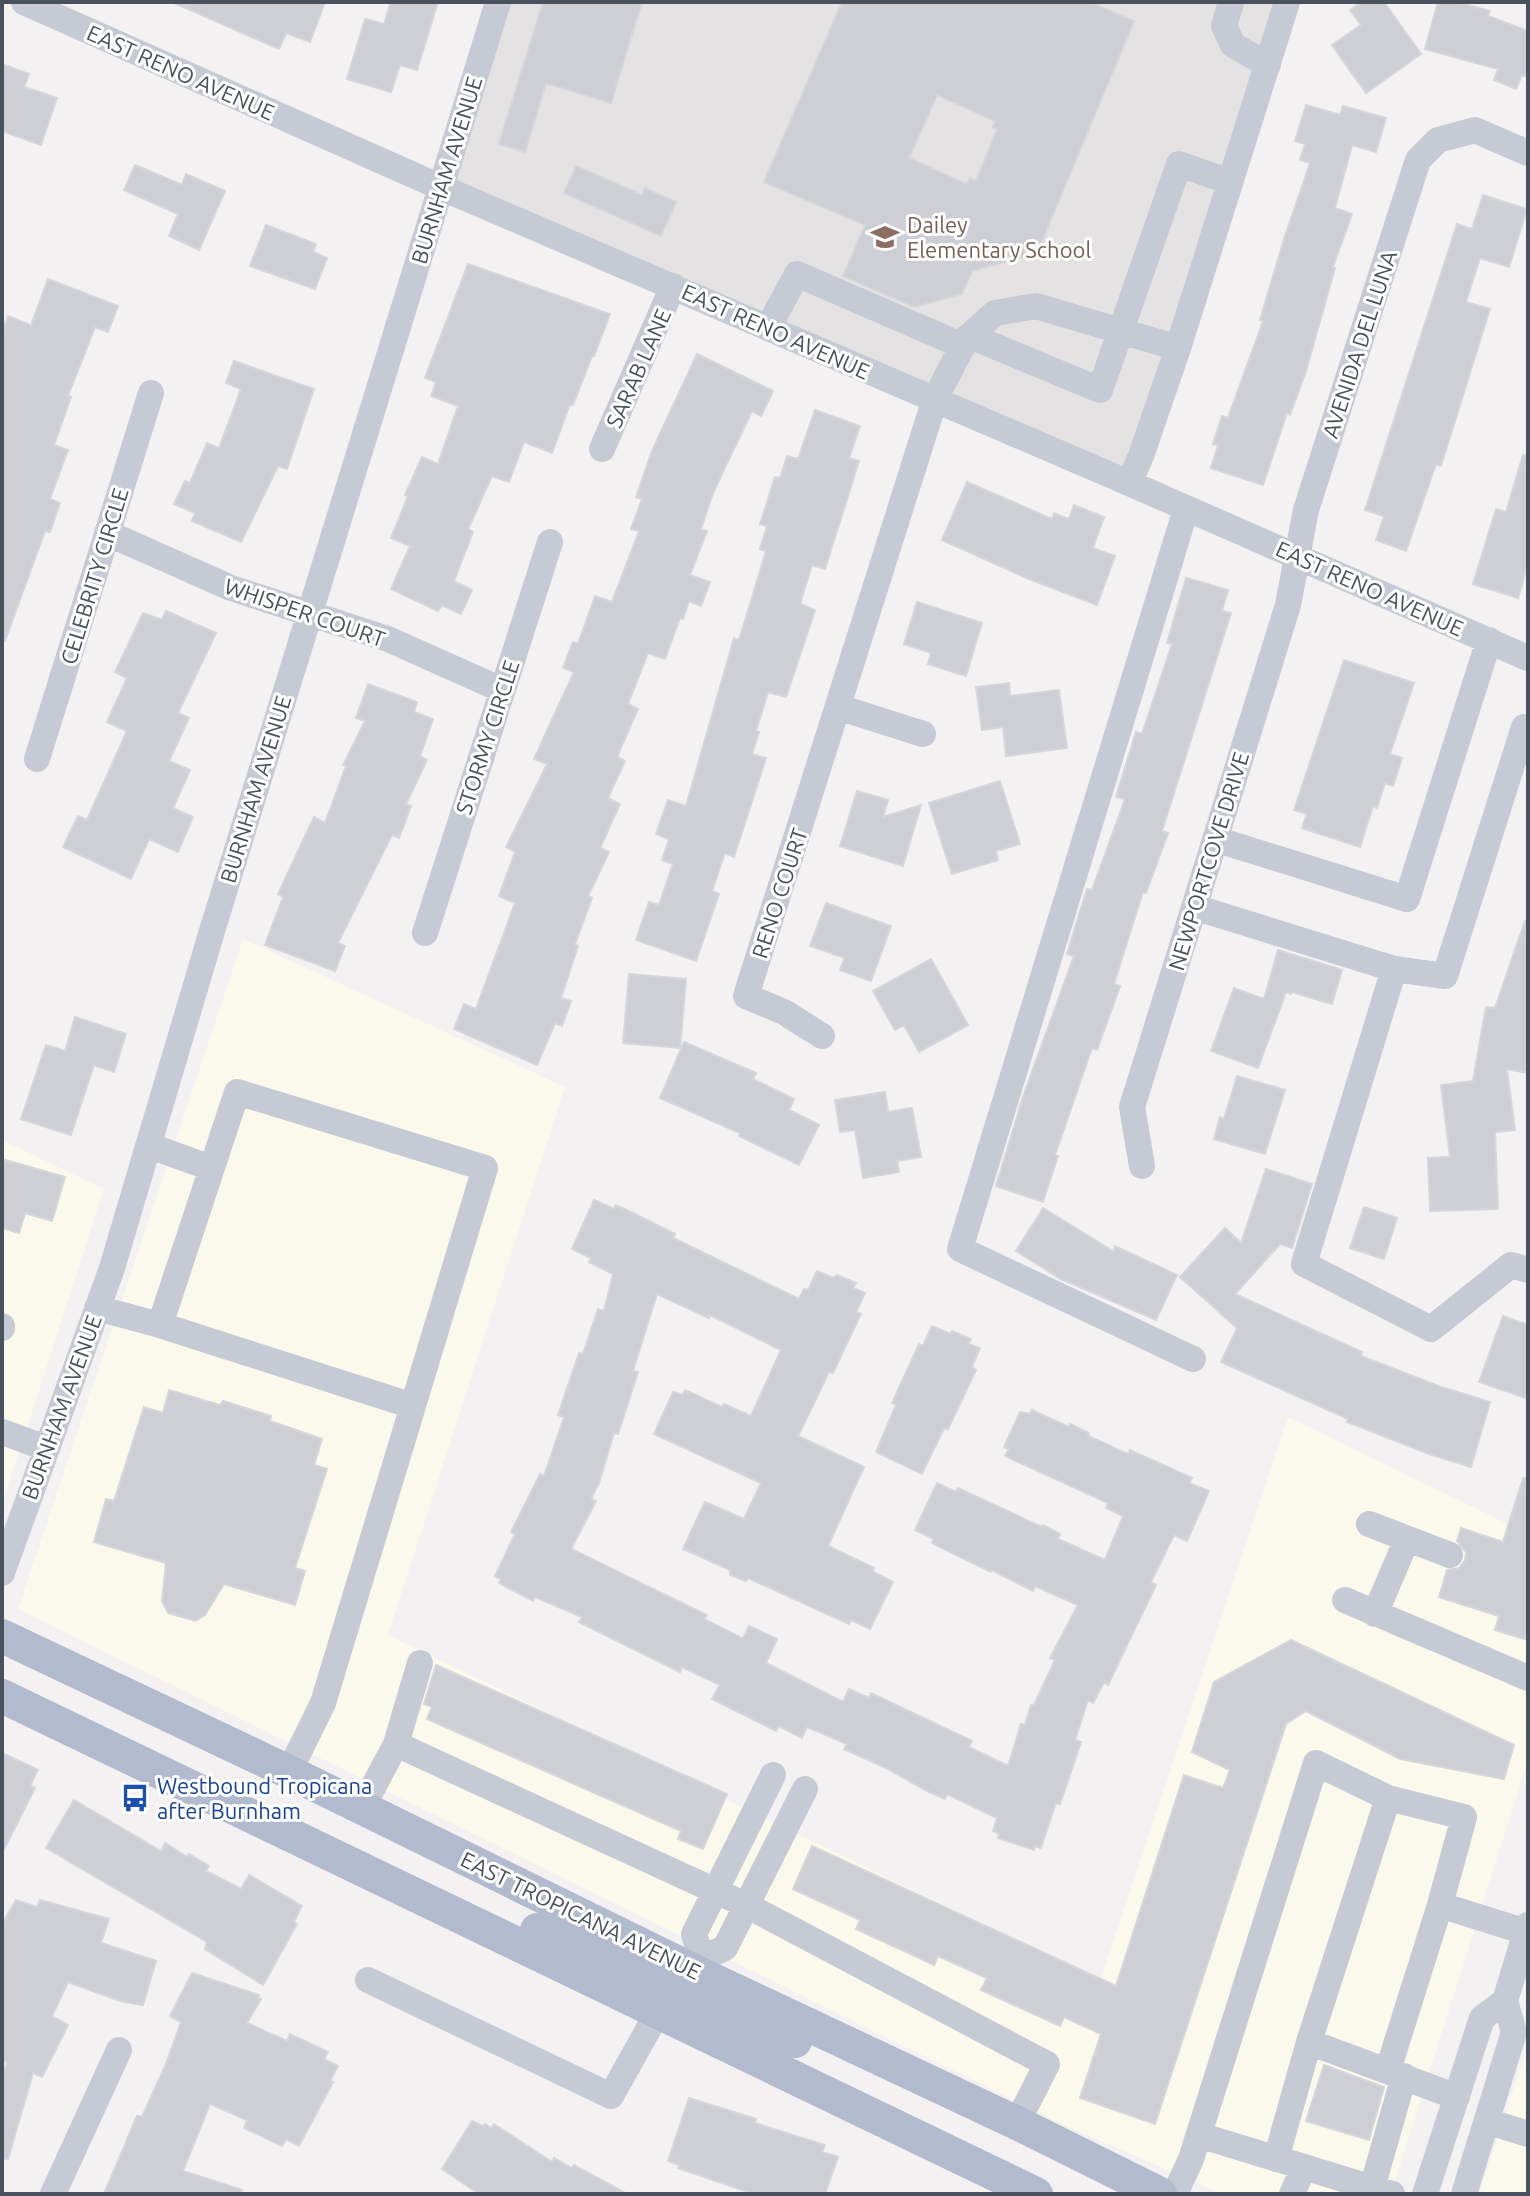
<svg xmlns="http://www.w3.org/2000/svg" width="1530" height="2196" font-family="Ubuntu,sans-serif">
<rect width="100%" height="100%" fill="#f3f1f1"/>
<path fill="#fbf9ec" d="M 243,939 L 565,1087 L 388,1635 L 1100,1981 L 1288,1417 L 1528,1534 L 1528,1760 L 1391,2194 L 1222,2194 L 1062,2124 L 18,1609 Z
M 2,1140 L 104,1189 L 2,1505 Z
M 1528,2045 L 1528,2194 L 1479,2194 Z"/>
<path fill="#e4e2e2" d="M 498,2 L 1287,2 L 1129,483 L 440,187 Z"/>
<path fill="#cecfd5" stroke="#d5d6db" stroke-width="2" fill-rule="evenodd" d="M 172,2 L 325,2 L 310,42 L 286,33 L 279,49 Z
M 391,2 L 438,2 L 417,70 L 400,65 L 391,92 L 347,79 L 365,19 L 384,24 Z
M 543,2 L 642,2 L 611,103 L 546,83 L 525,152 L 499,144 Z
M 842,2 L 1090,2 L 1134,21 L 1037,253 L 972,271 L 962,294 L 914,307 L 843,276 L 865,225 L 764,182 ZM 937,95 L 995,121 L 993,127 L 997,130 L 976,181 L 970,178 L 966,184 L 909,158 Z
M 1362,2 L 1384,2 L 1421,54 L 1366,93 L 1332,45 L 1361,25 L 1350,10 Z
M 1438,2 L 1456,2 L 1490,11 L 1488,16 L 1528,31 L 1528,77 L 1522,75 L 1516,89 L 1494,80 L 1498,69 L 1425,49 Z
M 2,64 L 29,74 L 24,87 L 57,98 L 41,145 L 2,131 Z
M 1306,105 L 1340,115 L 1343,106 L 1386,118 L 1376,152 L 1352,145 L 1335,208 L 1352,214 L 1333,267 L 1335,268 L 1306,371 L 1290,415 L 1287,413 L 1263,485 L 1211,468 L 1218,445 L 1213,444 L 1222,416 L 1228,418 L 1263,321 L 1260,320 L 1284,239 L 1310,163 L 1300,160 L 1305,144 L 1295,141 Z
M 135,165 L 182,185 L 186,174 L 225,191 L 199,250 L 169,236 L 178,214 L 124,190 Z
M 576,166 L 642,195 L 645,188 L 676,202 L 661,236 L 564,193 Z
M 1483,195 L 1527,209 L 1509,267 L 1480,258 L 1466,302 L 1490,309 L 1441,466 L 1436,464 L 1406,551 L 1376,540 L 1384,516 L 1365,510 L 1457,224 L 1472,229 Z
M 266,225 L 316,244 L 313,252 L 327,258 L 315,289 L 250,266 Z
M 468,264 L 610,314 L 594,356 L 592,356 L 573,405 L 570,404 L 552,453 L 524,442 L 509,482 L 492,476 L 468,529 L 473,532 L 454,581 L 472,590 L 461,614 L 442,605 L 438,611 L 391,589 L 410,546 L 391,538 L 408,496 L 405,495 L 422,457 L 438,464 L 458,406 L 431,396 L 436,382 L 425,378 Z
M 48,279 L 118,306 L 108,332 L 95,327 L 68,396 L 71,397 L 54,445 L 68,450 L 50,499 L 60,503 L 50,532 L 45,531 L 5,641 L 2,641 L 2,333 L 8,316 L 31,325 Z
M 697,354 L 773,391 L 761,416 L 752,411 L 713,493 L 701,529 L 707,531 L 690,575 L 710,582 L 701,606 L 689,601 L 683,619 L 680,618 L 665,659 L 648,653 L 628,704 L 638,709 L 617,757 L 625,761 L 608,798 L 620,804 L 600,848 L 609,852 L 588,896 L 592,898 L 575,944 L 578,946 L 561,998 L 571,1001 L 562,1026 L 555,1023 L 537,1065 L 454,1029 L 464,1004 L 476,1009 L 515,903 L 499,896 L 515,852 L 506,847 L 547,764 L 534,759 L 574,672 L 563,668 L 573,642 L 578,644 L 595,596 L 612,602 L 639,531 L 631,529 L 642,499 L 636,497 L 652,451 Z
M 234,361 L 314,389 L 287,469 L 278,466 L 241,542 L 192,521 L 195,513 L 174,504 L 185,481 L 190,483 L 207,443 L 219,448 L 241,389 L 226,383 Z
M 815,410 L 860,426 L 849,458 L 859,461 L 825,569 L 812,565 L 800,604 L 815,610 L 786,697 L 768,692 L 756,731 L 759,732 L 752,754 L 766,758 L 734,857 L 725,853 L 712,891 L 719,894 L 696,961 L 636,940 L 649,902 L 659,905 L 673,864 L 662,860 L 669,839 L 656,834 L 668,800 L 686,806 L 734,638 L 739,640 L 766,551 L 760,549 L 767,526 L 760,524 L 775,477 L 780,478 L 787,456 L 798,459 Z
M 1523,455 L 1528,455 L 1528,563 L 1518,598 L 1473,584 L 1496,509 L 1506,512 Z
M 967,482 L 1052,519 L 1054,513 L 1069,519 L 1074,505 L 1104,517 L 1093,548 L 1115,556 L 1097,605 L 1029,579 L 942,540 Z
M 1186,578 L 1228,590 L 1222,611 L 1231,613 L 1162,831 L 1168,833 L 1146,893 L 1143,892 L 1114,984 L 1120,986 L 1097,1050 L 1092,1048 L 1055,1155 L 1058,1156 L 1043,1202 L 996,1186 L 1024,1094 L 1074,956 L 1067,954 L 1087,889 L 1092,890 L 1125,799 L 1116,797 L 1136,732 L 1142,734 L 1172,644 L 1167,643 Z
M 917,602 L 982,623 L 966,676 L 928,664 L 931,653 L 904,644 Z
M 166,611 L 216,633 L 178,713 L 189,718 L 169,761 L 190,770 L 173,808 L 193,817 L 178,852 L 149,839 L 131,879 L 63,847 L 78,816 L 87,820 L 127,731 L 107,722 L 127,678 L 115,672 L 143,613 L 162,620 Z
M 1344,660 L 1414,683 L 1390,754 L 1402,758 L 1393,786 L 1385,783 L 1377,808 L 1373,806 L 1360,847 L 1302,828 L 1307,814 L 1294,810 Z
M 1009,683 L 1010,696 L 1059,690 L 1067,748 L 1006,756 L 1003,727 L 982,730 L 976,687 Z
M 368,684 L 417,702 L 414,712 L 433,719 L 420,756 L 427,760 L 406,804 L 411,806 L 399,838 L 392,835 L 338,943 L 345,946 L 335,971 L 265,945 L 283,897 L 278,894 L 314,817 L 325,823 L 346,766 L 343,765 L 365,721 L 356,718 Z
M 1000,781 L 1020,844 L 996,851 L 998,860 L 952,874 L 929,803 Z
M 857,791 L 888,800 L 883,817 L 921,805 L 903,866 L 840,846 Z
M 826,903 L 891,926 L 871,981 L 840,970 L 845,958 L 810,946 Z
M 1525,921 L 1528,921 L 1528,1073 L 1507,1069 L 1515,1130 L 1495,1132 L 1498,1209 L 1430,1211 L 1428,1158 L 1450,1157 L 1441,1085 L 1473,1081 L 1486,1007 L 1495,1008 Z
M 1278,950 L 1342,970 L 1332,1004 L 1292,992 L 1291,994 L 1286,992 L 1258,1068 L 1211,1051 L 1234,988 L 1264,999 Z
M 931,959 L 968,1025 L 919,1052 L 904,1025 L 895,1030 L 873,991 Z
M 629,974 L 686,979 L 680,1048 L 623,1043 Z
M 75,1017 L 126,1034 L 114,1072 L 94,1065 L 71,1135 L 21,1119 L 46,1045 L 65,1051 Z
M 684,1042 L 756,1073 L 753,1079 L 794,1099 L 789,1110 L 819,1125 L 799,1165 L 739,1136 L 740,1133 L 660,1098 Z
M 1237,1076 L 1285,1090 L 1265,1154 L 1214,1139 L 1220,1117 L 1224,1119 Z
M 885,1092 L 888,1112 L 912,1108 L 921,1157 L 897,1161 L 899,1172 L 863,1178 L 855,1130 L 840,1132 L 835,1100 Z
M 2,1159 L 65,1177 L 52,1221 L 25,1213 L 19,1233 L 2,1228 Z
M 1266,1169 L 1312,1184 L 1292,1248 L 1280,1244 L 1235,1294 L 1362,1352 L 1361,1356 L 1441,1387 L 1490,1402 L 1471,1467 L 1429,1454 L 1347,1422 L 1348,1419 L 1221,1362 L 1237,1328 L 1180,1277 L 1225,1228 L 1241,1243 Z
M 594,1200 L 614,1209 L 616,1205 L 635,1214 L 675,1234 L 673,1238 L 799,1299 L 804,1289 L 808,1290 L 817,1271 L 834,1278 L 837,1275 L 856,1283 L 853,1288 L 865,1293 L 856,1312 L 861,1314 L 833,1373 L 829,1372 L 798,1436 L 864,1467 L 828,1546 L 874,1568 L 873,1572 L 893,1582 L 870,1629 L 851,1620 L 849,1624 L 748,1578 L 746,1581 L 730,1575 L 730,1570 L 683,1549 L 705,1502 L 744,1519 L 761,1483 L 654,1434 L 673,1392 L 683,1395 L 685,1390 L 722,1407 L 724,1404 L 751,1416 L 781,1350 L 710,1315 L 709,1318 L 657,1294 L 633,1371 L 638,1372 L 618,1434 L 614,1433 L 599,1483 L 591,1499 L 596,1501 L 571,1549 L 707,1615 L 704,1619 L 743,1639 L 749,1626 L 777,1639 L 766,1663 L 843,1702 L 849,1689 L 869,1698 L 871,1693 L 972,1741 L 969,1747 L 1008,1766 L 1021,1724 L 1025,1725 L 1031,1705 L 1034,1705 L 1055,1660 L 1050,1658 L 1078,1605 L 1035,1586 L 1033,1591 L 992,1570 L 991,1572 L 932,1543 L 934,1539 L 915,1530 L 937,1483 L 956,1492 L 958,1488 L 1042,1527 L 1043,1525 L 1060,1534 L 1058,1539 L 1105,1560 L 1123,1516 L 1106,1508 L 1108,1503 L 1005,1456 L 1009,1449 L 1004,1447 L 1020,1412 L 1030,1414 L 1032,1410 L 1069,1427 L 1070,1424 L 1089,1433 L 1088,1436 L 1128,1454 L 1130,1450 L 1192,1478 L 1189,1483 L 1209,1491 L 1187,1541 L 1174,1535 L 1151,1582 L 1156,1585 L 1108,1685 L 1104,1682 L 1093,1703 L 1088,1700 L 1075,1740 L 1081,1742 L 1060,1804 L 1056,1803 L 1041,1848 L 1035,1846 L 1034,1850 L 998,1838 L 999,1834 L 993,1831 L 997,1818 L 947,1794 L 945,1799 L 927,1791 L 886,1768 L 844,1749 L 847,1744 L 807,1727 L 802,1738 L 779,1726 L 776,1731 L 712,1699 L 720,1685 L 682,1667 L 680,1672 L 579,1622 L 582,1617 L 535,1597 L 533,1601 L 499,1583 L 501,1579 L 495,1576 L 515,1534 L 511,1532 L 540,1474 L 544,1476 L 564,1417 L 558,1415 L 579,1353 L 583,1354 L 598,1309 L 604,1311 L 613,1274 L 589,1262 L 591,1258 L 572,1249 Z
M 1364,1207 L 1397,1218 L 1384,1259 L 1350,1248 Z
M 1043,1208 L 1113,1251 L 1115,1246 L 1177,1275 L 1156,1320 L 1061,1279 L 1016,1251 Z
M 1503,1316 L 1528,1325 L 1528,1399 L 1479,1382 Z
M 932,1326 L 950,1334 L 952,1331 L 971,1339 L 968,1344 L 980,1348 L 972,1367 L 976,1370 L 948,1429 L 944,1428 L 922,1474 L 876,1452 L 896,1405 L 892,1403 L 919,1344 L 923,1346 Z
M 169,1390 L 220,1405 L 223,1401 L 271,1416 L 270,1421 L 322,1439 L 314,1465 L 327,1469 L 295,1568 L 305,1571 L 295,1605 L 224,1584 L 205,1615 L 195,1621 L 168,1613 L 162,1601 L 166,1563 L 94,1542 L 106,1499 L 114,1501 L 144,1407 L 163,1413 Z
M 1523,1478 L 1528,1478 L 1528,1640 L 1495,1630 L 1499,1616 L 1439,1597 L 1447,1570 L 1459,1568 L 1465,1560 L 1466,1552 L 1457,1541 L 1461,1528 L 1503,1542 Z
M 1291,1640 L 1514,1745 L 1504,1779 L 1400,1759 L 1306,1711 L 1286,1724 L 1155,2124 L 1080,2098 L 1101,2034 L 1064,2017 L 1060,2026 L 981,1990 L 987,1978 L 938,1956 L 934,1965 L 856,1929 L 860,1920 L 793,1889 L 812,1846 L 1116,1986 L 1184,1775 L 1223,1788 L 1230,1770 L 1192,1752 L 1214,1682 Z
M 436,1665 L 727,1794 L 703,1849 L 678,1839 L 681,1831 L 427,1719 L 432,1707 L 424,1704 Z
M 2,1753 L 38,1770 L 30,1786 L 35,1788 L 2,1853 Z
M 74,1800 L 161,1851 L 165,1843 L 187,1857 L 189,1854 L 209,1866 L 206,1871 L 241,1889 L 249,1875 L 302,1906 L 294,1922 L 297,1924 L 263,1985 L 205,1949 L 207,1942 L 46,1848 Z
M 16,1900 L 37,1907 L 40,1900 L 109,1919 L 101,1943 L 156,1961 L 143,2005 L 120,2001 L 68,1982 L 52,2016 L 68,2025 L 42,2077 L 33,2073 L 8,2159 L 2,2159 L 2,2075 L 7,2062 L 2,2060 L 2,1924 Z
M 192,1973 L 259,1995 L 258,1998 L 261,1999 L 247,2023 L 287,2041 L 290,2034 L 328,2052 L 324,2059 L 338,2066 L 330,2081 L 333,2082 L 299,2146 L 286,2139 L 282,2146 L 244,2128 L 247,2120 L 210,2104 L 183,2171 L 242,2190 L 241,2194 L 104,2194 L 137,2116 L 142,2117 L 166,2064 L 181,2022 L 170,2016 Z
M 1324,2065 L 1384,2087 L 1369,2140 L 1306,2121 Z
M 689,2098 L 756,2119 L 755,2123 L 825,2145 L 822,2152 L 838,2157 L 825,2194 L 754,2194 L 678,2168 L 679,2165 L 668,2161 Z
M 472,2121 L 484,2127 L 485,2124 L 491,2128 L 494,2124 L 552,2162 L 554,2158 L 572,2168 L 574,2165 L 627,2194 L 479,2194 L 442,2169 Z"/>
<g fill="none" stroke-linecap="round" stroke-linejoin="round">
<path stroke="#c5cad4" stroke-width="26" d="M 24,2 L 440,187 L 1129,483 L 1528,658
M 1231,2 L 1224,26 L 1233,45 L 1268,65
M 768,328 L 797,274 L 963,346
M 970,336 L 1100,390 L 1179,164 L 1230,182
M 602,449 L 673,286
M 1129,483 L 1141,456 L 1178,348 L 1287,2
M 1186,509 L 960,1249 L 1193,1359
M 107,533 L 231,588 L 388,639 L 502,690
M 838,707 L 923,734
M 1528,729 L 1524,727 L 1445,976 L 1394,969 L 1304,1264 L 1431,1329 L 1511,1265 L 1528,1270
M 37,759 L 151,393
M 1215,839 L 1407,899 L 1489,640
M 1194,907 L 1394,969
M 425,933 L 550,542
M 822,1036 L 784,1012 L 746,996 L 935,399 L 966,339 L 995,313 L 1036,306 L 1178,348
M 150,1146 L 211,1168
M 1142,1166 L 1132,1107 L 1288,605 L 1306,510 L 1418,160 L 1438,140 L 1475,130 L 1528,153
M 97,1308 L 160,1325 L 413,1406
M 160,1325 L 237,1092 L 485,1168 L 323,1703 L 289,1772
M 2,1326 L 2,1328
M 2,1432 L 46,1448
M 1369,1524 L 1450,1555
M 2,1573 L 112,1268 L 212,931 L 498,2
M 1345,1600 L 1528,1678
M 1375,1614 L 1407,1539
M 396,1744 L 420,1663
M 362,1808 L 396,1744 L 746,1905 L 1047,2064 L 1017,2123
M 1440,1905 L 1526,1932
M 701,1958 L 694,1934 L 773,1775
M 694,1970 L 701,1958 L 725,1948 L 805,1789
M 368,1980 L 611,2096 L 658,2012
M 1309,2042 L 1457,2097
M 1487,2121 L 1528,2134
M 1199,2135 L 1392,2194
M 1276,2159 L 1309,2042 L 1388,1798
M 1372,2188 L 1404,2076
M 53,2194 L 119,2050
M 1175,2194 L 1191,2159 L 1316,1763 L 1388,1798 L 1464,1817 L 1440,1905 L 1388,2070
M 1292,2194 L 1304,2167
M 1425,2194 L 1482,2018 L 1505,2001
M 1464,2194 L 1514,2032 L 1505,2001 L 1528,1925"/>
<path stroke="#b2bbcd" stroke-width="34" d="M 2,1636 L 289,1772 L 715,1981 L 1017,2123 L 1160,2194
M 2,1696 L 1036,2194
M 537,1930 L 641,1975 L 670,1983 L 709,1981
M 659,2011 C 692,1989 761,2031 795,2041"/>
</g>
<defs>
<symbol id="school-bare" viewBox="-9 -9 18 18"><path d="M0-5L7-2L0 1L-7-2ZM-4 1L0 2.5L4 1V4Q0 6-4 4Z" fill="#8d6e63" stroke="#fff" stroke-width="2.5" paint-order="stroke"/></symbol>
<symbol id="bus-bare" viewBox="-9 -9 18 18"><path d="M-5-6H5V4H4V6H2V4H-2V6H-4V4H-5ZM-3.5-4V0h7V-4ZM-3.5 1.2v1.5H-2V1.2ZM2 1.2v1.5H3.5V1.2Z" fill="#1a4fb4" stroke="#fff" stroke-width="2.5" paint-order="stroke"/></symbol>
</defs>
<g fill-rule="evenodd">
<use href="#school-bare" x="865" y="217" width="40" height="40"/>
<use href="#bus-bare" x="115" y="1778" width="40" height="40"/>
</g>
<g text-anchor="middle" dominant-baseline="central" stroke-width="6" stroke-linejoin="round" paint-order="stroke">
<g font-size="22" fill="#49515d" stroke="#fff">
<text transform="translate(181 72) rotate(24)">EAST RENO AVENUE</text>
<text transform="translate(446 170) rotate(-73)">BURNHAM AVENUE</text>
<text transform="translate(776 331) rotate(24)">EAST RENO AVENUE</text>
<text transform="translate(1359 344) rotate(-72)">AVENIDA DEL LUNA</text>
<text transform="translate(638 368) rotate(-66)">SARAB LANE</text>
<text transform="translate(94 576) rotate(-73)">CELEBRITY CIRCLE</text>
<text transform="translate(1370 588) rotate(24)">EAST RENO AVENUE</text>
<text transform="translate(305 612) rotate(19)">WHISPER COURT</text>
<text transform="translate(487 737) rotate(-72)">STORMY CIRCLE</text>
<text transform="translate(255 789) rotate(-73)">BURNHAM AVENUE</text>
<text transform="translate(1208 861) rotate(-73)">NEWPORTCOVE DRIVE</text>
<text transform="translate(779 893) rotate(-72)">RENO COURT</text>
<text transform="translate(61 1407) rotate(-70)">BURNHAM AVENUE</text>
<text transform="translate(581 1915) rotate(26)">EAST TROPICANA AVENUE</text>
</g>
<g font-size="22" fill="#785e54" stroke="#fff" text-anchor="start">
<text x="907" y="224">Dailey<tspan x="907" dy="25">Elementary School</tspan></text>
</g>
<g font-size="22" fill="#164399" stroke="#fff" text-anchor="start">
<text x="157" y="1785">Westbound Tropicana<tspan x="157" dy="25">after Burnham</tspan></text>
</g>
</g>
<rect width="1530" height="2196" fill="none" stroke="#49515d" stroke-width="8"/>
</svg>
